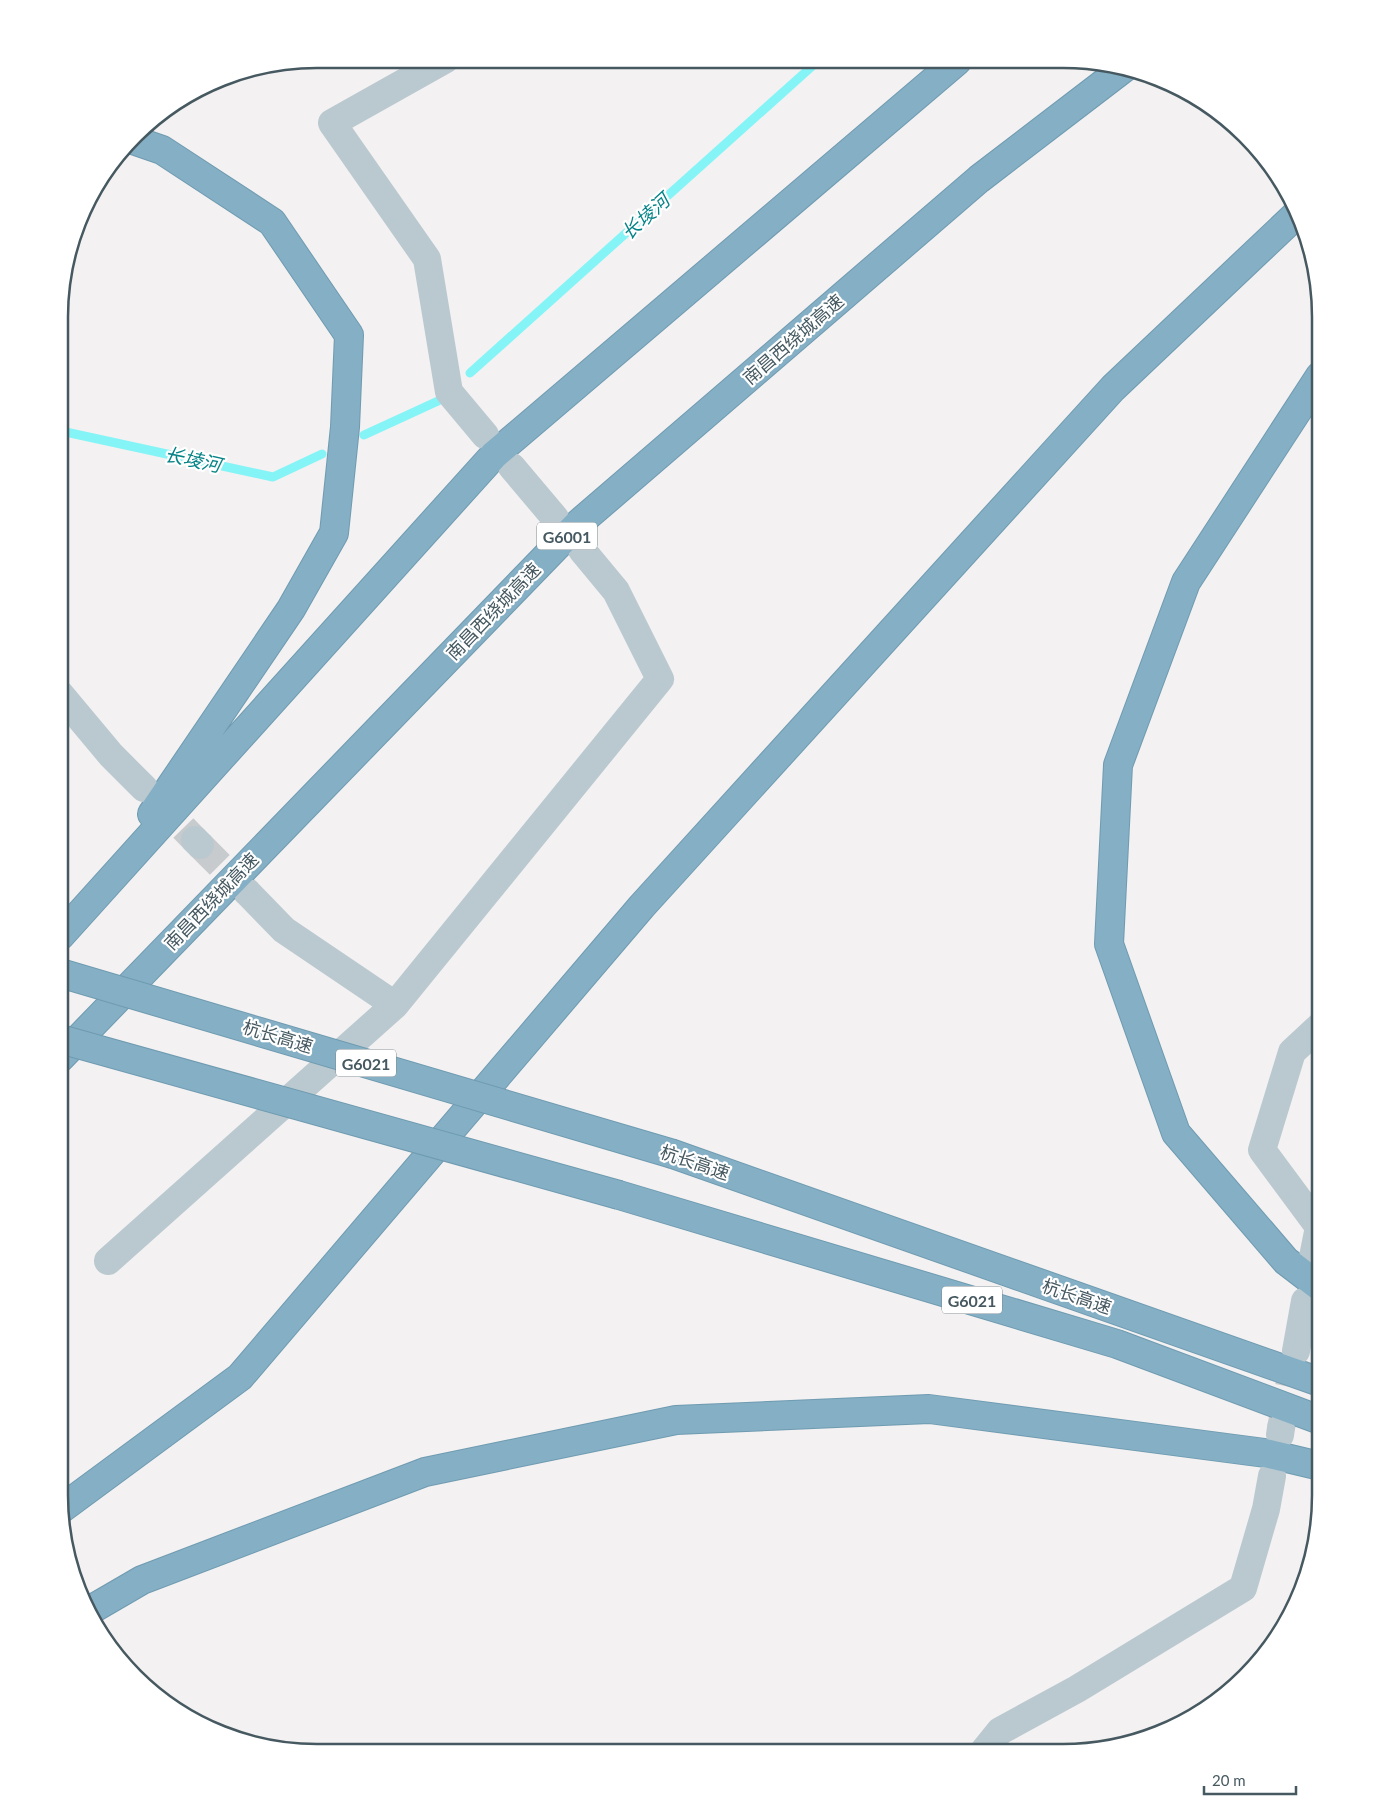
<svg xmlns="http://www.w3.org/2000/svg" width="1379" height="1811" font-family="Lato,'Noto Sans SC',sans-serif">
<rect width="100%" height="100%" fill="#f3f1f1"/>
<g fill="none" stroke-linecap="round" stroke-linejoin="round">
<path stroke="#84f4f6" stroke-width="9" d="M 470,373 L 819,60
M 61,431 L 273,477 L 322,454
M 364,435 L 438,401"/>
<path stroke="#c8cbcd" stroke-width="28" stroke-dasharray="28 14" stroke-linecap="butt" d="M 154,798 L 195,840
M 200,845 L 248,893
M 1281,1428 L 1296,1351"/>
<defs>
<path id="highway" d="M 133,140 L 162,150 L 272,222 L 349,335 L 345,427 L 334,533 L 291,609 L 152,814
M 60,936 L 494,455 L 957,61
M 60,1058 L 578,524 L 979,179 L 1124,68
M 673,1154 L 1320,1382
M 619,1195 L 1117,1344 L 1320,1420
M 1320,1287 L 1286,1261 L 1176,1133 L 1109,944 L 1118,765 L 1186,582 L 1320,376
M 61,1509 L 240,1377 L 642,906 L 1113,388 L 1298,213
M 87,1612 L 142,1580 L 425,1472 L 676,1420 L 929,1409 L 1265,1453 L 1320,1466"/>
</defs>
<use href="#highway" stroke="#6f9bb1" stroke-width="30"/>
<path stroke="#bac9cf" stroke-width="28" d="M 446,59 L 332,123 L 427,259 L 449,392 L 485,435
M 512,467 L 555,518
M 60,694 L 111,755 L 144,788
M 195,840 L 200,845
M 248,893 L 284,930 L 395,1005 L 660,679 L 616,591 L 582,550
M 1313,1257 L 1319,1227 L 1262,1150 L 1292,1052 L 1320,1026
M 108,1261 L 395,1005
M 1296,1351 L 1305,1301
M 1280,1435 L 1281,1428
M 983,1752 L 1000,1731 L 1077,1689 L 1243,1588 L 1266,1509 L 1272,1476"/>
<use href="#highway" stroke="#84afc5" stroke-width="28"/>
<defs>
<path id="highway-bridge" d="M 60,973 L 673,1154
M 60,1039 L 619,1195"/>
</defs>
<use href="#highway-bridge" stroke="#6f9bb1" stroke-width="30" stroke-linecap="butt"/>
<use href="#highway-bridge" stroke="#84afc5" stroke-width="28"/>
</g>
<g text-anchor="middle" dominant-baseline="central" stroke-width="4.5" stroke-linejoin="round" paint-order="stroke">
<g fill="#fff" stroke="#7e8b90" stroke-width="1">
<rect x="537" y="522.5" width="60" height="27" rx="4"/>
<rect x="336" y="1049.5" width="60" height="27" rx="4"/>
<rect x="942" y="1286.5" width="60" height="27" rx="4"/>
</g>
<g font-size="16" font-weight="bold" fill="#465961">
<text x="567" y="536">G6001</text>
<text x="366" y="1063">G6021</text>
<text x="972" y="1300">G6021</text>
</g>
<g font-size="18" fill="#465961" stroke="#fff">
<text transform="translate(793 339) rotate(-41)">南昌西绕城高速</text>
<text transform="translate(493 611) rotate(-46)">南昌西绕城高速</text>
<text transform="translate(211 901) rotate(-46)">南昌西绕城高速</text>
<text transform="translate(278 1036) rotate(17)">杭长高速</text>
<text transform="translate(695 1162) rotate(19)">杭长高速</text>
<text transform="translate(1077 1296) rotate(19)">杭长高速</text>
</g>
<g font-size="19" font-style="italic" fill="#058487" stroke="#fff">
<text transform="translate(645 216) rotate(-42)">长堎河</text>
<text transform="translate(193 459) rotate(12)">长堎河</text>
</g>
</g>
<path d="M0 0H1379V1811H0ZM317 68H1063A249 249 0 0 1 1312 317V1495A249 249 0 0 1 1063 1744H317A249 249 0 0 1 68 1495V317A249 249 0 0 1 317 68Z" fill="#fff" fill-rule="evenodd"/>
<path fill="none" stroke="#465961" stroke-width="2.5" d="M317 68H1063A249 249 0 0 1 1312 317V1495A249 249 0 0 1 1063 1744H317A249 249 0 0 1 68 1495V317A249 249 0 0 1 317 68Z"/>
<path d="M1204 1786v8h92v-8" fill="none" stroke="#465961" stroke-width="2.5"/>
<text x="1212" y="1786" font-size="15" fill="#465961" stroke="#ffffff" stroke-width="4" paint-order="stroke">20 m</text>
</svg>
